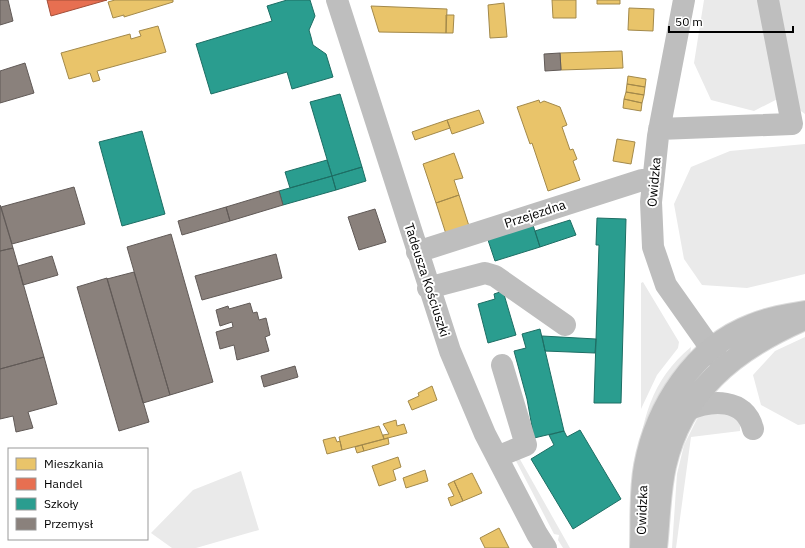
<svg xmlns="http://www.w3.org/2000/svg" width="805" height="548" font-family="'IBM Plex Sans',sans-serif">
<rect width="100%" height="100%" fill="#fff"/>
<path fill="#eaeaea" d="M 704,0 L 805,0 L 805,114 L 794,106 L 793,91 L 754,111 L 711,100 L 694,63 Z
M 805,144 L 805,274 L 747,288 L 702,285 L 684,259 L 674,204 L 691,167 L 730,151 Z
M 643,282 L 679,342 L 678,348 L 657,375 L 641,409 L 641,283 Z
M 805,337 L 805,424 L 798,425 L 761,405 L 753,375 L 775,351 Z
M 691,347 L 690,355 L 637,471 C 641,421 651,380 691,347 Z
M 700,413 L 728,413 L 740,424 L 740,431 L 691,437 L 676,548 L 672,548 L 677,474 L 684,445 Z
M 517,454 L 570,548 L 563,548 L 558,540 L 559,535 L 554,534 L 515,459 Z
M 241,471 L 259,530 L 196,548 L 172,548 L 151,533 L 193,490 Z"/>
<path fill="#e9c46a" stroke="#a3894a" d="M 115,0 L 173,0 L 173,2 L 124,17 L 124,15 L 113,18 L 108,2 Z
M 552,0 L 576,0 L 576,18 L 553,18 Z
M 597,0 L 620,0 L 620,4 L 597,4 Z
M 504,3 L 507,37 L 490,38 L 488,5 Z
M 371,6 L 447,9 L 446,33 L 379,32 Z
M 629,8 L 654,9 L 653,31 L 628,30 Z
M 446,15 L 454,15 L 453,33 L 446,33 Z
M 158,26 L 166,52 L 97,71 L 100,80 L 93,82 L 90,73 L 69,79 L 61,53 L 130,34 L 131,39 L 141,36 L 139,31 Z
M 622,51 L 623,68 L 561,70 L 560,53 Z
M 628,76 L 646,79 L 645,87 L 627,84 Z
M 627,84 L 645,87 L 644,95 L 626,92 Z
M 626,92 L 644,95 L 642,103 L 624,99 Z
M 624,99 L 642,103 L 641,111 L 623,108 Z
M 539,100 L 540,103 L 544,101 L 560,107 L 567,125 L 562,127 L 570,150 L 573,149 L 577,159 L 573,161 L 580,180 L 548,191 L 532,143 L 530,144 L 517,107 Z
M 479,110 L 484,123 L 452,134 L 447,120 Z
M 447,120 L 450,128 L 415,140 L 412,132 Z
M 617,139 L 635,142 L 631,164 L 613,161 Z
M 454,153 L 463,178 L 454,180 L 459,195 L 436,203 L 423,164 Z
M 459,195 L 469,226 L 446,234 L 436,203 Z
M 432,386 L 437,400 L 412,410 L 408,401 L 419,396 L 418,393 Z
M 396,420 L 397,426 L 404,424 L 407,433 L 384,439 L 383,435 L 389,434 L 383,424 Z
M 379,426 L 384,439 L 342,450 L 339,437 Z
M 335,437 L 337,442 L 340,441 L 342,450 L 327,454 L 323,440 Z
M 388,438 L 389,444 L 364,451 L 362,445 Z
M 362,445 L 364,451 L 357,453 L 355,447 Z
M 398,457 L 401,467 L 393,470 L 396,480 L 379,486 L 372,466 Z
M 425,470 L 428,481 L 406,488 L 403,478 Z
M 472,473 L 482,493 L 463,501 L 454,481 Z
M 454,481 L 463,501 L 451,506 L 448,498 L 454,496 L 448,484 Z
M 499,528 L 509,548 L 485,548 L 480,538 Z"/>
<path fill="#e76f51" stroke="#a24e39" d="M 47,0 L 107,0 L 51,16 Z"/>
<path fill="#2a9d8f" stroke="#1d6e64" d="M 287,0 L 310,0 L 315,16 L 309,30 L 311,37 L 313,45 L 326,54 L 333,77 L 292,89 L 287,72 L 211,94 L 196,44 L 272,21 L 267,6 Z
M 340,94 L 362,167 L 332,176 L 310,102 Z
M 142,131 L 165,214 L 122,226 L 99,142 Z
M 327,160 L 332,176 L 290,188 L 285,172 Z
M 362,167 L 366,181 L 336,190 L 332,176 Z
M 332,176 L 336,190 L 283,205 L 279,191 Z
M 597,218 L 626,219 L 621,403 L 594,403 L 599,245 L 596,245 Z
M 570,220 L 576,235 L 540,247 L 535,231 Z
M 532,222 L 540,247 L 495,261 L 487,237 Z
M 503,291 L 516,335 L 488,343 L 478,304 L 495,299 L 494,294 Z
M 540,329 L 564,431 L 534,438 L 527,399 L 514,351 L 526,348 L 522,334 Z
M 542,336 L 596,339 L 595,353 L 545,351 Z
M 580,430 L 621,499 L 573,529 L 531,459 L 554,445 L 549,435 L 564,431 L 567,437 Z"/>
<path fill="#8a817c" stroke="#615a57" d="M 0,0 L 8,0 L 13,21 L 0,25 Z
M 560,53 L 561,70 L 545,71 L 544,54 Z
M 25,63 L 34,93 L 0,103 L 0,71 Z
M 74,187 L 85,224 L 12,244 L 1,207 Z
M 279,191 L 283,205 L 230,221 L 226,207 Z
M 0,205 L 13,248 L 0,251 Z
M 226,207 L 230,221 L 182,235 L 178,221 Z
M 375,209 L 386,242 L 359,250 L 348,217 Z
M 171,234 L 213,382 L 170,395 L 127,247 Z
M 13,248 L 44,357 L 0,369 L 0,251 Z
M 276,254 L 282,278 L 202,300 L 195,276 Z
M 52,256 L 58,275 L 23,285 L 18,266 Z
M 134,272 L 170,395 L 143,403 L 107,279 Z
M 107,278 L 149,422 L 119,431 L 77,287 Z
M 250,303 L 253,313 L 257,312 L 259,320 L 266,318 L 270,335 L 265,337 L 269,351 L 237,360 L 234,345 L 220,349 L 216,332 L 233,327 L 232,322 L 220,326 L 216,310 L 228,306 L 229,309 Z
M 44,357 L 57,404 L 28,412 L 33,428 L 16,432 L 13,416 L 0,419 L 0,369 Z
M 295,366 L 298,377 L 264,387 L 261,376 Z"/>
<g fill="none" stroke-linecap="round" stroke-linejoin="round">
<defs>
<path id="major" d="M 641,548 C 642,521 640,493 645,466 C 656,407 694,347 752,325 C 769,318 787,315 805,312
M 656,548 C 659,521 659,493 665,466 C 682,392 733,351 800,321"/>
</defs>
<use href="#major" stroke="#dbdbdb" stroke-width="24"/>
<path stroke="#bebebe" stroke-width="22" d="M 337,0 L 450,351 L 485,434 L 537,534 L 546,548
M 684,0 L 658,136 L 651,202 L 653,247 L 666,285 L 724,367
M 659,129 L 792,124 L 768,0
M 417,252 L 642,180 L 653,180
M 428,288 L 485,273 L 495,276 L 565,325
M 687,410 C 711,400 745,397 753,429
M 497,457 L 526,445 L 502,365"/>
<use href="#major" stroke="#bdbdbd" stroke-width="22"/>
</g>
<g text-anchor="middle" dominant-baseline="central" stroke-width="4" stroke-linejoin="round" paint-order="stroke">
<g font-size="13" fill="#000" stroke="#fff">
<text transform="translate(654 182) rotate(-85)">Owidzka</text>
<text transform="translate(535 214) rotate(-18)">Przejezdna</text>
<text transform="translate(427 280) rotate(72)">Tadeusza Kościuszki</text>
<text transform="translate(642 510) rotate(-88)">Owidzka</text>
</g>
</g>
<rect x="8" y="448" width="140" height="92" fill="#ffffff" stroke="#999999"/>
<rect x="16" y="458" width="20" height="12" fill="#e9c46a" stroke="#999999"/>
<text x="44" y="468" font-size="12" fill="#000000">Mieszkania</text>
<rect x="16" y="478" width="20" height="12" fill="#e76f51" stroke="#999999"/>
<text x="44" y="488" font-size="12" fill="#000000">Handel</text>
<rect x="16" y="498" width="20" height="12" fill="#2a9d8f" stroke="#999999"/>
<text x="44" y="508" font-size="12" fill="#000000">Szkoły</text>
<rect x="16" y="518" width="20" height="12" fill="#8a817c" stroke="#999999"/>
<text x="44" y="528" font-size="12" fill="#000000">Przemysł</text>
<path d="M669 26v6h124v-6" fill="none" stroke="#000000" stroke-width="2"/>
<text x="675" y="26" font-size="12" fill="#000000" stroke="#ffffff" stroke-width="3" paint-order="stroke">50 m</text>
</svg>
